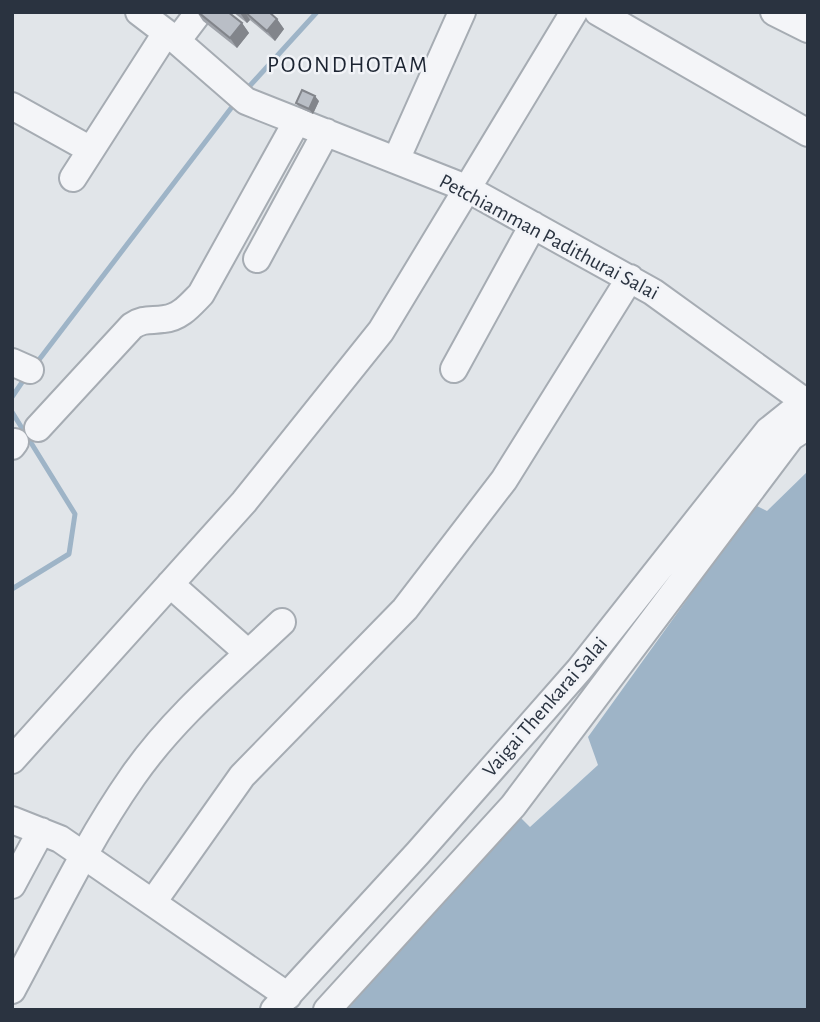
<svg xmlns="http://www.w3.org/2000/svg" width="820" height="1022" font-family="'Alegreya Sans',sans-serif">
<rect width="100%" height="100%" fill="#e1e5e9"/>
<path fill="#9eb4c7" d="M 808,471 L 808,1010 L 346,1010 L 401,946 L 520,817 L 530,827 L 598,765 L 588,737 L 755,505 L 767,511 Z"/>
<g fill="none" stroke-linecap="round" stroke-linejoin="round">
<path stroke="#9eb4c7" stroke-width="5" d="M 246,90 L 317,12
M 35,365 L 235,103
M 12,397 L 27,375
M 12,412 L 75,514 L 69,554 L 12,589"/>
<defs>
<path id="minor" d="M 139,12 L 177,41 L 246,101 L 466,188 L 653,292 L 804,401
M 598,12 L 808,133
M 774,12 L 808,29
M 177,41 L 199,12
M 12,106 L 91,150
M 396,160 L 462,12
M 73,178 L 166,33
M 257,259 L 326,132
M 12,362 L 30,370
M 454,369 L 533,225
M 38,428 L 132,326 C 144,318 151,321 164,319 C 180,318 191,304 201,294 L 297,121
M 12,446 L 15,442
M 170,584 L 248,653
M 12,760 L 244,502 L 381,331 L 574,12
M 12,820 L 60,839 L 288,996
M 12,885 L 41,831
M 153,902 L 242,776 L 405,609 L 504,480 L 630,278
M 12,990 C 51,918 86,843 133,776 C 174,717 230,671 282,622
M 274,1010 L 418,853 L 579,670 L 768,431 L 808,399
M 327,1010 L 513,806 L 791,437 L 808,426"/>
</defs>
<use href="#minor" stroke="#a6acb3" stroke-width="30"/>
<use href="#minor" stroke="#f4f5f8" stroke-width="26"/>
</g>
<path fill="#9fa3aa" d="M 197,12 L 242,23 L 249,33 L 237,48 L 203,21 Z
M 233,12 L 269,12 L 277,19 L 284,29 L 275,41 L 250,20 L 247,23 Z
M 319,101 L 313,114 L 300,108 L 296,103 Z"/>
<path fill="#82858b" d="M 241,12 L 245,12 L 250,20 L 247,23 L 240,13 Z
M 277,19 L 284,29 L 275,41 L 267,31 Z
M 242,23 L 249,33 L 237,48 L 230,38 Z
M 315,96 L 319,101 L 313,114 L 309,109 Z"/>
<path fill="#b9bec6" stroke="#82858b" stroke-width="2" d="M 198,12 L 228,12 L 242,23 L 230,38 Z
M 245,12 L 269,12 L 277,19 L 267,31 Z
M 302,90 L 315,96 L 309,109 L 296,103 Z"/>
<g text-anchor="middle" dominant-baseline="central" stroke-width="5" stroke-linejoin="round" paint-order="stroke">
<g font-size="21" fill="#2a3340" stroke="#f1f3f7">
<text transform="translate(549 237) rotate(28)">Petchiamman Padithurai Salai</text>
<text transform="translate(545 707) rotate(-49)">Vaigai Thenkarai Salai</text>
</g>
<g font-size="23" letter-spacing="2" fill="#1c2431" stroke="#f1f3f7">
<text x="348" y="65">POONDHOTAM</text>
</g>
</g>
<rect width="820" height="1022" fill="none" stroke="#2a3340" stroke-width="28"/>
</svg>
